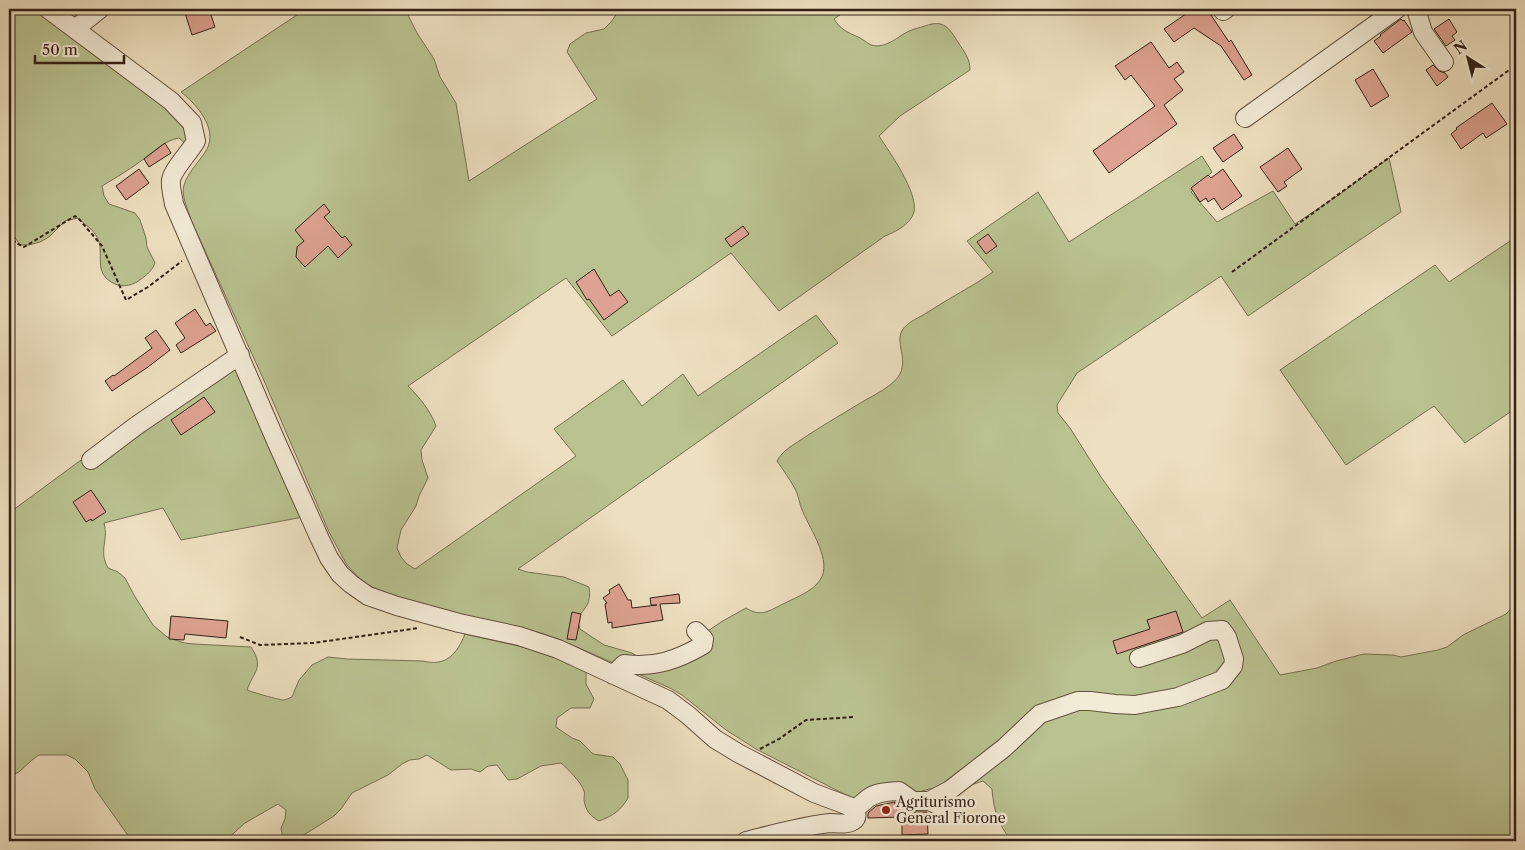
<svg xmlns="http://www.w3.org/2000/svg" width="1525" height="850" font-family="'Libre Caslon Text',serif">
<rect width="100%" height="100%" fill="#ede0c0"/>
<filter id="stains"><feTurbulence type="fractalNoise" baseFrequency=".004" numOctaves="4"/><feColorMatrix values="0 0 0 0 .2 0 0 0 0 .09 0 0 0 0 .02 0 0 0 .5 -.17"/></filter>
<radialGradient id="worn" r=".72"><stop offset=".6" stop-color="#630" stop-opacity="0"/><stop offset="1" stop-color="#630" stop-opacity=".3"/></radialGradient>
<path fill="#bac291" stroke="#767152" d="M 9,9 L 42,9 L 187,125 L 187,145 L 179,138 C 164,141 157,149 145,158 C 132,168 117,177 102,186 L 104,196 L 109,204 L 135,213 L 140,220 L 146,238 L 147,247 L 155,263 C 151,273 145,276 137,282 C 129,286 123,287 115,284 C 91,273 106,254 97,237 C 93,229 84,224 78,218 L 65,221 L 49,237 L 40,242 L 29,245 L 20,245 L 9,229 Z
M 306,9 L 405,9 L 417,33 L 434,59 L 440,77 L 456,103 L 469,181 L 597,99 L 567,52 L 570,44 L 586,33 L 604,29 L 611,22 L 620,9 L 848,9 L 834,19 C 840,29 847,32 858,37 C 863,39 867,43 871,45 C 885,49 896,38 907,32 C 913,29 919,28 925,26 C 944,19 949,28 958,42 C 964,52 970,58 970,70 L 900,116 L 879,136 C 890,153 918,192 914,212 C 911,224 895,232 885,236 L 779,311 L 731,253 L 612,336 L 566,278 L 408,386 C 420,398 430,410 436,426 L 421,450 L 422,460 L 428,478 L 419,496 L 416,506 L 401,530 L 397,548 L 401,557 L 407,564 L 415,569 L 576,456 L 554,429 L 623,380 L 642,406 L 683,374 L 698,396 L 816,315 L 838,343 L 518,569 L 527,572 L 564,577 L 589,587 C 592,604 585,607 577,619 L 580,629 L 604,645 L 632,653 L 640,658 L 666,660 L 721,622 L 746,608 C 762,618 770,610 785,603 C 797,597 813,591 820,580 C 833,562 810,529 803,512 C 799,504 799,495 794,487 C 789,478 783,470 777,461 C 783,450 792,446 802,439 C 820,427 839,416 857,405 C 868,398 880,393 890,385 C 916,366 892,344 903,329 C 909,321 919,318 928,312 C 949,298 972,287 993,272 L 967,241 L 1038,192 L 1069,242 L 1202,156 L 1212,172 L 1191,192 L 1217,222 L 1273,191 L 1295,224 L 1340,194 L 1389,158 L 1401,212 L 1248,316 L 1221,276 L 1077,373 L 1057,405 L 1058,413 L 1070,428 L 1101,477 L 1202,618 L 1230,600 L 1280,675 L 1317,668 L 1336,661 L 1364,654 L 1393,655 L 1401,657 L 1438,650 L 1447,647 L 1463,635 L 1506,614 L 1516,603 L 1516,841 L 1011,841 C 998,822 994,813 992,789 L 983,781 L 971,785 L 961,785 L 950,789 L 929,789 L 919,792 L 896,793 L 859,800 L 842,793 L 756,749 L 726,730 L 682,695 L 670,688 L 561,640 L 541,633 L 435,609 L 391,595 L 368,585 L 359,578 L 347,565 L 329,532 L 262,376 L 191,220 C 188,210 181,196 184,185 C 188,172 200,161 207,149 C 218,128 196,104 181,92 Z
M 1516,237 L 1516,408 L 1465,443 L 1434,406 L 1346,465 L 1280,370 L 1435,265 L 1449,282 Z
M 237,364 L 303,517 L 181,540 L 163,508 L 104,523 C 109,541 98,550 108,568 L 118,572 L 125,578 L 134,595 L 153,625 L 167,637 L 184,643 L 194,644 L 251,647 C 265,668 253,672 247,690 C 251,692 280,700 283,700 C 286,700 289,698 292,697 L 299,680 L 312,665 L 328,657 L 347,659 L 423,661 C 446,667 457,654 465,634 L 536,650 L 586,670 L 586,684 L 594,699 L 590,708 L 571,708 L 557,718 L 556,727 L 572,738 L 580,741 L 593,754 L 613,757 L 620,764 L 628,780 L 628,798 C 621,810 613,816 599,821 C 590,816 585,810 584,799 C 584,796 585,793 584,791 C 582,783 567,768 561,763 L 541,766 L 517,779 L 508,780 L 497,765 L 488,766 L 480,772 L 471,769 L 451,770 L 427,755 L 419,759 L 410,760 L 402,764 L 388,775 L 352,793 L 341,809 L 334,816 L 294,841 L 285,841 L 283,838 L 281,828 L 285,819 L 286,810 L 278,804 L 245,823 L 225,841 L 132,841 L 95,789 L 88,772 L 75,759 L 67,755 L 39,755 L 32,760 L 19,772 L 9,777 L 9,513 L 126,427 Z"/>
<path fill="#dda291" stroke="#332013" d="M 198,9 L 209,9 L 215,27 L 192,35 L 185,13 Z
M 1193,9 L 1213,9 L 1213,14 L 1211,15 L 1229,42 L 1231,40 L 1252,75 L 1244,80 L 1221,46 L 1194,28 L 1174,42 L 1164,29 Z
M 1401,19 L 1403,21 L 1404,20 L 1412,32 L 1383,53 L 1374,41 L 1381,36 L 1380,35 Z
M 1449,19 L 1457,32 L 1452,36 L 1455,40 L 1446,46 L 1434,29 Z
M 1151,42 L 1169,68 L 1177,62 L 1184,72 L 1174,79 L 1183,90 L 1164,105 L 1177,124 L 1109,173 L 1093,151 L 1155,106 L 1131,75 L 1125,80 L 1115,66 Z
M 1433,65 L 1439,71 L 1445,73 L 1448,77 L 1437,86 L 1426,70 Z
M 1373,69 L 1389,96 L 1371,107 L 1355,80 Z
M 1492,103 L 1507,124 L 1486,138 L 1483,133 L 1461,149 L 1451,134 L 1457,129 L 1456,128 Z
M 1234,134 L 1243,148 L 1223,162 L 1213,148 Z
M 165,143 L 171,153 L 149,167 L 144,159 Z
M 1288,148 L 1302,169 L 1284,182 L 1287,186 L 1278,192 L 1260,167 Z
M 139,169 L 149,183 L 126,200 L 116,186 Z
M 1223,169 L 1242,196 L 1222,210 L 1214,198 L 1208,202 L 1206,198 L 1200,202 L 1191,188 L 1208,175 L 1211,178 Z
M 324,204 L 330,212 L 324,217 L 342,238 L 345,236 L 352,245 L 338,258 L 328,246 L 305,267 L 296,257 L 297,247 L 304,241 L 295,230 Z
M 743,226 L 749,234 L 731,247 L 725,239 Z
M 988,234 L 997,246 L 986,254 L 977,242 Z
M 594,269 L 610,296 L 619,290 L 628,302 L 604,320 L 589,299 L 587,300 L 576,282 Z
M 195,309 L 206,326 L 210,323 L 216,331 L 181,353 L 176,345 L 185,338 L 175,323 Z
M 156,330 L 170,350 L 148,367 L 112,391 L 105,381 L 113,375 L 114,376 L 152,348 L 145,338 Z
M 204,397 L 215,412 L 181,435 L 171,420 Z
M 91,490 L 106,512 L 92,521 L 91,519 L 86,522 L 73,502 Z
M 619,584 L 628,600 L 631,600 L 632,608 L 657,605 L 651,605 L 650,598 L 679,594 L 680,603 L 660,604 L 663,620 L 612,628 L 612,622 L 608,623 L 605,604 L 607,603 L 603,598 L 610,593 L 609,590 Z
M 1176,611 L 1183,632 L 1117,654 L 1113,641 L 1150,629 L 1147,620 Z
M 572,612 L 581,614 L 576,640 L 567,639 Z
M 171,616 L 228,621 L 226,638 L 185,634 L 184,640 L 169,639 Z
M 895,802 L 895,806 L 901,806 L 912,812 L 927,812 L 928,834 L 902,835 L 902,817 L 868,818 L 868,813 L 876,806 Z"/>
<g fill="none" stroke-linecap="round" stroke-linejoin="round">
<defs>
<path id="minor" d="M 48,9 L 171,101 L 192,123 L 196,141 C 190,152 173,169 171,180 C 170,187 173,197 174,204 L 276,441 L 319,537 L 329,558 L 340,574 L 351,584 L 368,596 L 397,606 L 459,623 L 519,636 L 558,649 L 668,700 L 688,715 L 715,739 L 738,753 L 814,793 L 854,808 C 857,813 858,818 853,821 C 847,825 836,823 830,823 C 802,826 774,834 746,841
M 1416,9 L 1423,32 L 1444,62
M 1223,11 L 1226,9
M 75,29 L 100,9
M 1245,118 L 1397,9
M 91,460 L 136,426 L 240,355
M 613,675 L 624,664 C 655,668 677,660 703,645 L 704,639 L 696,631
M 929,801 L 950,790 L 1004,748 L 1040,714 L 1078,701 L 1090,701 L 1115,704 L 1135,705 L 1178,697 L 1222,680 L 1233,666 L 1234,659 L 1227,637 L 1222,630 L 1208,631 L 1182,644 L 1139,658
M 854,808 C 861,806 862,803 867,799 C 876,792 887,792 899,791 L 913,801 L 929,801 L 938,805"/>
</defs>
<use href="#minor" stroke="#62503e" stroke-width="20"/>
<path stroke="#332013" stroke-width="2" stroke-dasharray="4 2.5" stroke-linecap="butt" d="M 9,234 L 16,243 L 24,247 L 75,216 L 79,219 L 102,246 L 126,300 L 148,287 L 182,261
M 1232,272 L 1516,65
M 240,637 L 260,645 L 313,643 L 419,628
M 760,749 L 779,739 L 806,720 L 854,717"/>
<use href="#minor" stroke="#f3ebd6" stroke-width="18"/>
</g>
<circle fill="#8f2418" stroke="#f3ebd6" stroke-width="2" cx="886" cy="810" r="5"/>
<g text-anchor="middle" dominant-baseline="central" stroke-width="5" stroke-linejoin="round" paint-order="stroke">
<g font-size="14" fill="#332013" stroke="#f3ebd6" text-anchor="start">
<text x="896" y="802">Agriturismo<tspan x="896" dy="16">General Fiorone</tspan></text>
</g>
</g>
<rect width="1525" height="850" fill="none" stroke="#ede0c0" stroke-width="30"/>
<rect x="10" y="10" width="1505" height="830" fill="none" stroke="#332013" stroke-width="2.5"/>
<rect x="15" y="15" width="1495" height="820" fill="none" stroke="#332013"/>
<g transform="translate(1468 58) rotate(324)" stroke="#f3ebd6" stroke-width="4" paint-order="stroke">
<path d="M0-4L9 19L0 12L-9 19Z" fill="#332013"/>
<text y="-8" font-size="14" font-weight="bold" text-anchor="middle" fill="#332013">N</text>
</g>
<path d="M35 55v8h89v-8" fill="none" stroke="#332013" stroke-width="2.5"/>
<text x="42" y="55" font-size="15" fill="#332013" stroke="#f3ebd6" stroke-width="4" paint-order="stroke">50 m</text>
<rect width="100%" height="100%" filter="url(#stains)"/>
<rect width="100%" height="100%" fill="url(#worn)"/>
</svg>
